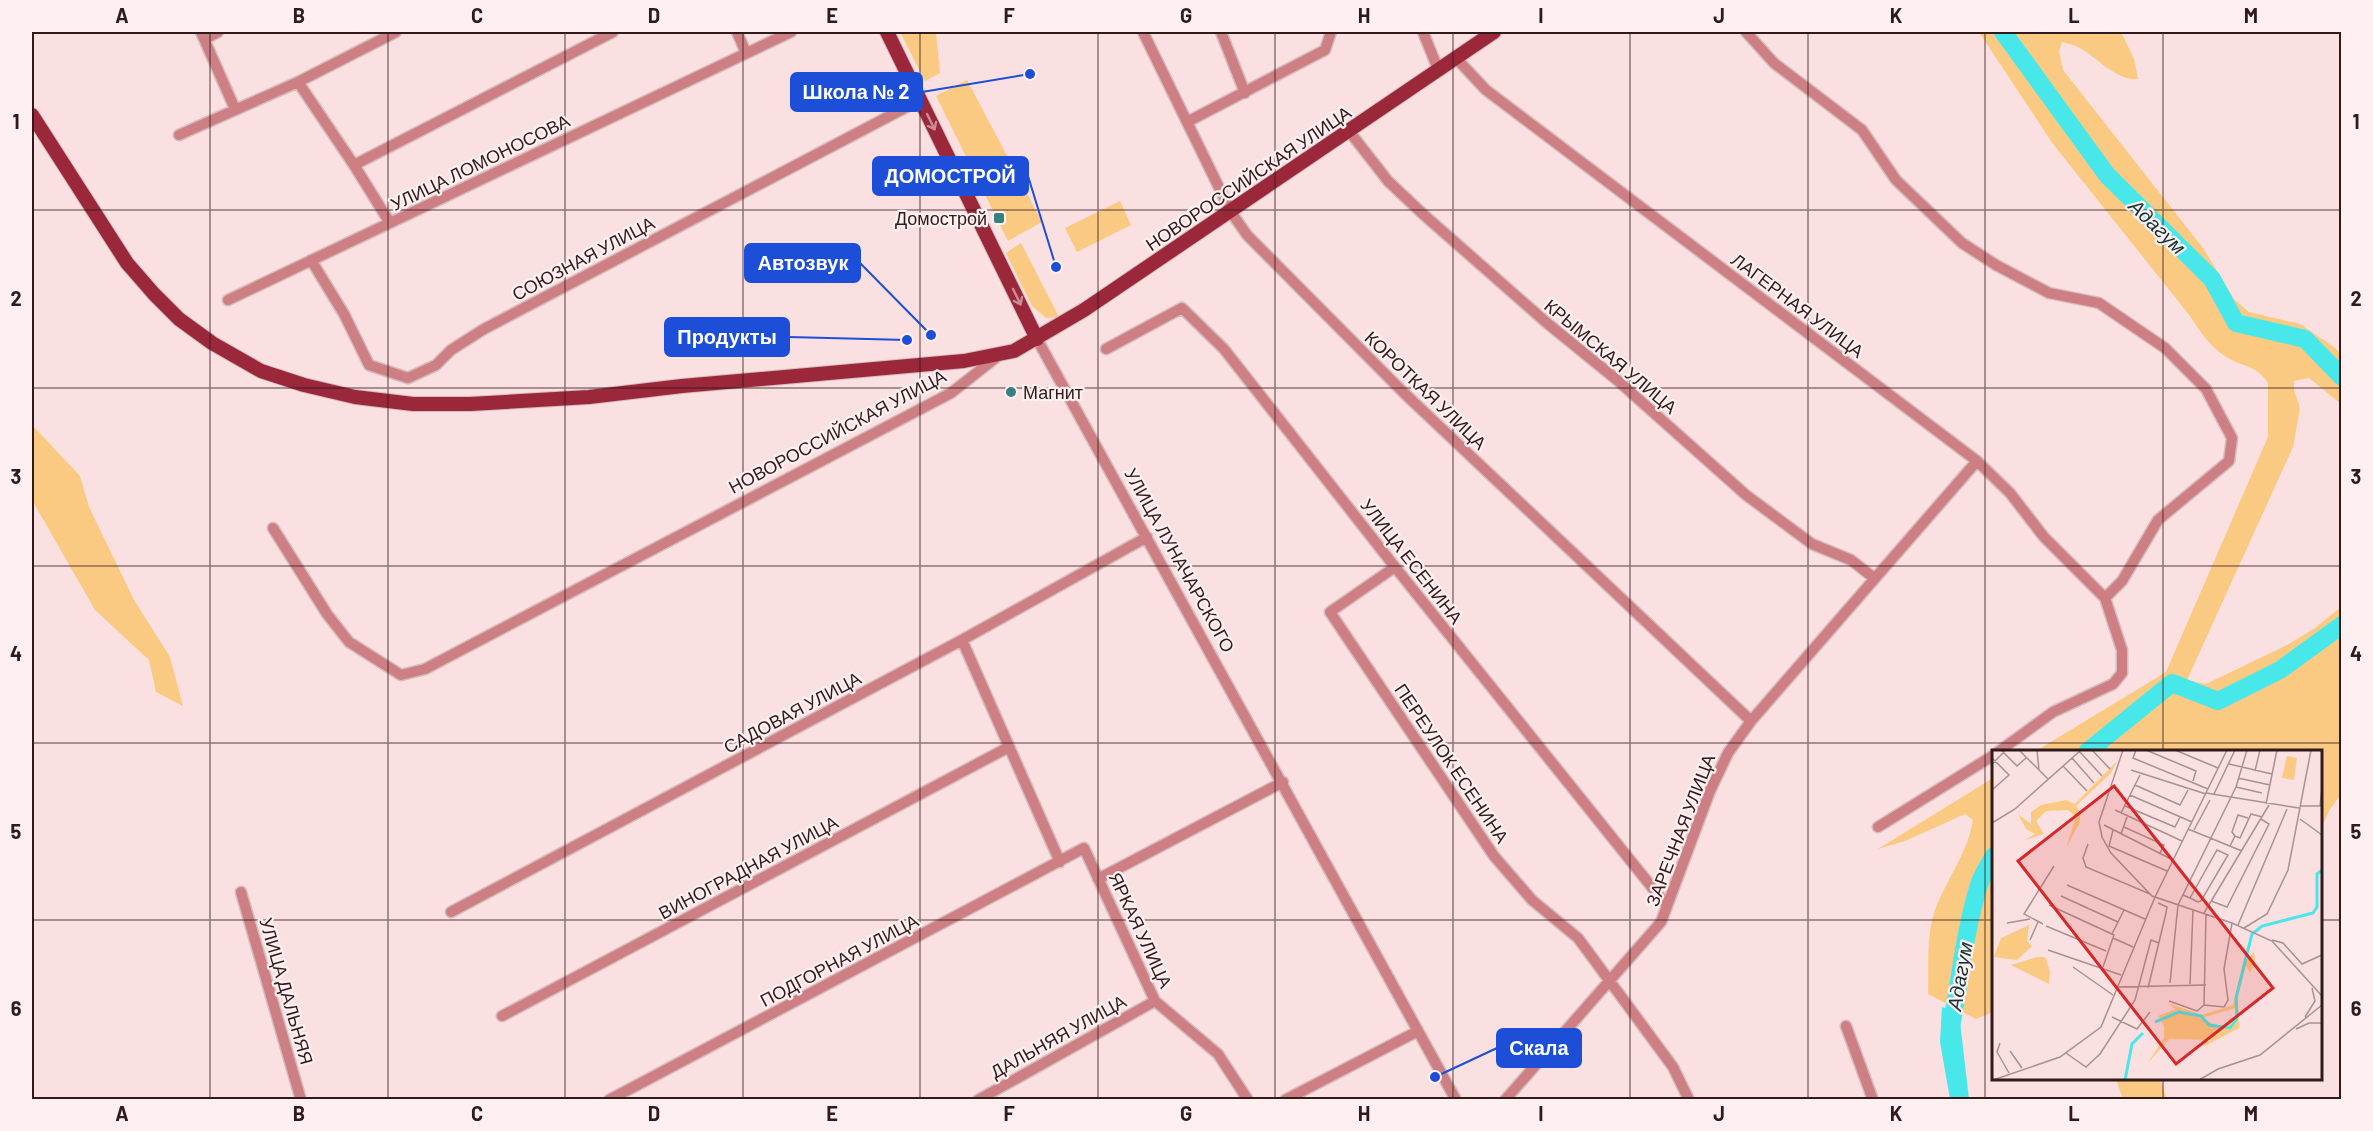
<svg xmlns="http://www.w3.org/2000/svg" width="2373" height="1131" font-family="Barlow,sans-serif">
<rect width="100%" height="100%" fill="#fae0e0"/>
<path fill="#fbca82" d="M 900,32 L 936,32 L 940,73 L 925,81 Z
M 1979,32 L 2121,32 L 2134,59 L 2138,79 C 2116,81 2098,58 2080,48 C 2075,45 2068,44 2062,42 L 2059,51 L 2063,70 L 2203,248 L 2234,299 L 2249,312 L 2300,324 L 2334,347 L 2341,354 L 2341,404 L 2309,378 L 2294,381 L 2294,390 L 2300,408 L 2293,447 L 2187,680 L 2206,684 L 2289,644 L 2315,628 L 2341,607 L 2341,794 L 2329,811 L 2321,829 L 2320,752 L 2036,751 L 2166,672 L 2268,437 L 2268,383 C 2256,365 2245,368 2228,358 C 2211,348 2201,333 2190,316 L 2053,144 Z
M 967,80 L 1042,222 L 1008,241 L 936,96 Z
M 1120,201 L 1131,225 L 1077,252 L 1065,228 Z
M 1021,243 L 1059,317 L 1046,318 L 1032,306 L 1006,253 Z
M 32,425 L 80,476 L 89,507 L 134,600 L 170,657 L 183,706 L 156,692 L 149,660 L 95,610 L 32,500 Z
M 1993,778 L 1993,1012 L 1976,1019 L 1928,994 C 1929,966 1926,936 1935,910 C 1946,880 1968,853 1973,820 L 1965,814 L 1905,841 L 1878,849 Z
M 2116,1079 L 2160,1079 L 2167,1099 L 2123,1099 Z"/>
<path fill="#48e8ea" d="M 1942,1007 L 1959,1013 L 1969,1099 L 1950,1099 L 1940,1042 Z"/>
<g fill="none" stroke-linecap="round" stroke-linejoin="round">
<path stroke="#48e8ea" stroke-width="18" d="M 2003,32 L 2107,175 L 2212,279 L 2236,323 L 2305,339 L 2342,377
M 2087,752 L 2172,683 L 2218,701 L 2280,670 L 2342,625
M 1950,1032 C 1960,984 1964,933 1979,885 C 1982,875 1989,865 1994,856"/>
<defs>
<path id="minor" d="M 201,32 L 235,109
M 737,32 L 746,53
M 1143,32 L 1231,212 L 1247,235 L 1404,393 L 1751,721
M 1221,32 L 1245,93
M 1423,32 L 1438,69
M 1746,32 L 1774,63 L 1862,130 L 1896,180 L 1962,243 L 1996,265 L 2049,293 L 2099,303 L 2165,348 L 2206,389 L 2232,438 L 2229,461 L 2158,520 L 2122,581 L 2105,598
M 205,39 L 218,32
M 1455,57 L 1486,90 L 1977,461 L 2010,493 L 2044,537 L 2105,598 L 2122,650 L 2122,673 L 2113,684 L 2053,712 L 1998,752
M 298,82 L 354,165 L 390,223
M 1187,122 L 1325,50 L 1331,32
M 1349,131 L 1388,181 L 1424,215 L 1547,323 L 1617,380 L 1746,495 L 1812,544 L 1851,560 L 1874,578
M 179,135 L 298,82 L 396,32
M 354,165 L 613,32
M 311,260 L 344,314 L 369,365 L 408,378 L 436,365 L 451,350 L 484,329 L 920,100
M 228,300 L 791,32
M 1037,339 L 1456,1100
M 1106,349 L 1182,308 L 1224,349 L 1395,567 L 1667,906
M 273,528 L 327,614 L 349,642 L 401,675 L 425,669 L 951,393 L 998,356
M 1395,567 L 1330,612 L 1494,856 L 1532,900 L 1578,938 L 1673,1067 L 1689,1100
M 962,640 L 1060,862
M 1878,827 L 1994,755
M 1098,879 L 1283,782
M 241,892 L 301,1100
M 451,912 L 962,640 L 1147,537
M 502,1016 L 1009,747
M 1846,1026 L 1873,1100
M 609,1100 L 1084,848 L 1155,1001 L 1218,1054 L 1248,1100
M 978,1100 L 1155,1001
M 1285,1100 L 1418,1031
M 1505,1100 L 1661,922 L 1710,791 L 1728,753 L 1751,721 L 1977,461"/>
<path id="major" d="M 887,32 L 1037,339
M 32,115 L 127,263 L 154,294 L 179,319 L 212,343 L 261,371 L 304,385 L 355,397 L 413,404 L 470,404 L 589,397 L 682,386 L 964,361 L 1014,351 L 1084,310 L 1494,32"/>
</defs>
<use href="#minor" stroke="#d6bcbd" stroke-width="13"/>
<use href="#major" stroke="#d6bcbd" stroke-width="16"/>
<use href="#minor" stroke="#ce7f83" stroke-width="10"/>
<use href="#major" stroke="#9a273a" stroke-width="14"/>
</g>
<defs><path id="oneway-shaft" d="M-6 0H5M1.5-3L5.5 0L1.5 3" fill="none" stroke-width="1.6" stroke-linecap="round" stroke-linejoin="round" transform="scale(1.5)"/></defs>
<g stroke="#cc8c96">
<use href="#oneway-shaft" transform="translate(931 122) rotate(64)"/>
<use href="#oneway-shaft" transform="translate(1017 297) rotate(64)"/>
</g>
<path fill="none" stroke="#311a1b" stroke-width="1.5" stroke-opacity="0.55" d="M 210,32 L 210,1100M 388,32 L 388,1100M 565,32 L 565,1100M 743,32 L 743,1100M 920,32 L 920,1100M 1098,32 L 1098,1100M 1275,32 L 1275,1100M 1453,32 L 1453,1100M 1630,32 L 1630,1100M 1808,32 L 1808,1100M 1985,32 L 1985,1100M 2163,32 L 2163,752M 32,210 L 2342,210M 32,388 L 2342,388M 32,566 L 2342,566M 32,743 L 2342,743M 32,920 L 1994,920M 2320,920 L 2342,920M 2163,1078 L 2163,1100"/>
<g fill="#378080" stroke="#fef0f1" stroke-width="2">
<rect x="993" y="212" width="12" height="12" rx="3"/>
<circle cx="1011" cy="392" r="6"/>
</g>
<g text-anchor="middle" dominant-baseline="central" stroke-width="4.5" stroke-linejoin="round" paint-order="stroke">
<g font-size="18" fill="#311a1b" stroke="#fef0f1">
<text transform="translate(480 162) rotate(-26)">УЛИЦА ЛОМОНОСОВА</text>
<text transform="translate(1248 178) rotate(-34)">НОВОРОССИЙСКАЯ УЛИЦА</text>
<text transform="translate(583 258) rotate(-28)">СОЮЗНАЯ УЛИЦА</text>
<text transform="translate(1798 305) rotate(37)">ЛАГЕРНАЯ УЛИЦА</text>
<text transform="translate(1611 356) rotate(40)">КРЫМСКАЯ УЛИЦА</text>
<text transform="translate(1426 390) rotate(44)">КОРОТКАЯ УЛИЦА</text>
<text transform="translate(837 431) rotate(-28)">НОВОРОССИЙСКАЯ УЛИЦА</text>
<text transform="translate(1180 560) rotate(61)">УЛИЦА ЛУНАЧАРСКОГО</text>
<text transform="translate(1412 561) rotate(52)">УЛИЦА ЕСЕНИНА</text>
<text transform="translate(792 712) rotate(-28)">САДОВАЯ УЛИЦА</text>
<text transform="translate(1452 763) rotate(56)">ПЕРЕУЛОК ЕСЕНИНА</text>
<text transform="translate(1680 830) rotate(-69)">ЗАРЕЧНАЯ УЛИЦА</text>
<text transform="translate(748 867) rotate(-28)">ВИНОГРАДНАЯ УЛИЦА</text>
<text transform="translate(1141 930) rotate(65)">ЯРКАЯ УЛИЦА</text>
<text transform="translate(839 960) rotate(-28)">ПОДГОРНАЯ УЛИЦА</text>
<text transform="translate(287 991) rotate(74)">УЛИЦА ДАЛЬНЯЯ</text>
<text transform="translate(1058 1036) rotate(-29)">ДАЛЬНЯЯ УЛИЦА</text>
</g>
<g font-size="18" fill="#311a1b" stroke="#fef0f1" text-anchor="end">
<text x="987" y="218">Домострой</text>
<text x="1023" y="392" text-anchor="start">Магнит</text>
</g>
<g font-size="20" font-style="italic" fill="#133434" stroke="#fef0f1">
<text transform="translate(2158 226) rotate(44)">Адагум</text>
<text transform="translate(1959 976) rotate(-80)">Адагум</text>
</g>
</g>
<g transform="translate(1992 750)">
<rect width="330" height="330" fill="#fae0e0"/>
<path d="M 295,6 L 305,8 L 302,30 L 290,28 ZM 125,11 L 119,23 L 84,56 L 89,63 L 87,74 L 74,98 L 84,67 L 76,60 L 54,61 L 44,71 L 52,84 L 33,90 L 43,84 L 34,79 L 26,64 L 39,74 L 39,62 L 49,55 L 74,50 L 83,54 ZM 37,175 L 35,191 L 40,196 L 25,210 L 2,207 L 9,188 ZM 255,196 L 255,211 L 262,201 L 263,212 L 258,223 L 254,216 L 246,246 L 247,278 L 213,296 L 206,294 L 221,290 L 177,289 L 156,313 L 172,288 L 172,276 L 166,266 L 184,259 L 175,253 L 210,265 L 241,255 ZM 244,258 L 244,267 L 236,275 L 223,275 L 210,268 ZM 45,207 L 53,207 L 58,221 L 57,234 L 19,215 Z" fill="#fbca82" fill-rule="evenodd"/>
<path fill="none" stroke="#48e8ea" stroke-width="3" d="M 163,272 L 187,262 L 209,266 L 217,275 L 238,278 L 245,268 L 244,248 L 260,184 L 270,176 L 321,163 L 325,157 L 325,124 L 330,120M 133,330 L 140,294 L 151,283"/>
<path fill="none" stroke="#aa9191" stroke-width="1.5" d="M 9,0 L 25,16 L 34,8M 27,0 L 56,29M 45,0 L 47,20M 100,0 L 118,19M 131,0 L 107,72 L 110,87 L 119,103 L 160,146 L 240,173 L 280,191 L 330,246M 144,0 L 141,8 L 216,39M 154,0 L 204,21 L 201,31M 183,0 L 226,18M 255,0 L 244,37 L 270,43M 87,1 L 110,26M 0,8 L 17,25 L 0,40M 80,8 L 102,33M 0,14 L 14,0M 237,14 L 280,24M 71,16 L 95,41M 139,20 L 214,44M 263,21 L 268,0M 246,28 L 278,35M 143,35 L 188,55 L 196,40M 214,43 L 307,58M 222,44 L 243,0M 138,45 L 200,72M 274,54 L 285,0M 133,56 L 183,77 L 188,67M 309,56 L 330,56M 328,56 L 330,38M 123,60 L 190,91M 129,63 L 148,25M 308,69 L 330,85M 0,73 L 23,59 L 89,0M 112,75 L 181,110M 132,77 L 172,95 L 168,103M 196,79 L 250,101M 121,80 L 117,96 L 175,121M 202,80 L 218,50M 129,84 L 135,67M 243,86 L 240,82 L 246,65 L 256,68M 96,94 L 91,108 L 94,117 L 158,144M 238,96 L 243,86 L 248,88 L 259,64 L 270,67M 75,135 L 153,169M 191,145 L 198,148 L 206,152 L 209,151 L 236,105 L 225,100 L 198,148M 69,146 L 126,172M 163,147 L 235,0M 219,151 L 235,157 L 277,74 L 269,69M 57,155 L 122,185 L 111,217M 212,163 L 277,55M 15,173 L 38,169M 51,174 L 32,164 L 62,116M 246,175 L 295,59M 54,176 L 114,201M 252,178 L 275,164 L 296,120 L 319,0M 120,184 L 132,160M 121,188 L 141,197M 38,190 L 46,172M 280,190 L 291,193 L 310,214 L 330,205M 56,200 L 129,225M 81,217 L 121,245M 178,233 L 186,155 L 244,37M 198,234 L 201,160M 124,237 L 214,235M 156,238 L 174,163 L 175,157 L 166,153M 177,251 L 205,261 L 212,255M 212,255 L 232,257 L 236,250 L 232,219 L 240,173M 212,255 L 214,164M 120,267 L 145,279 L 158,262M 313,267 L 323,251 L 320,238M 304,279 L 317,273 L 330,273M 8,293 L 5,302 L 17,323M 18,301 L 30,318M 74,303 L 94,317 L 108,304 L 143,250 L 159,190 L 167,193M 1,330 L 68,307 L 109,277 L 163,147M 207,330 L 226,319 L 268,305 L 330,255"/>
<path fill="#d62828" fill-opacity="0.15" stroke="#d62828" stroke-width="3" d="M 122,36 L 281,238 L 184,314 L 26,111 Z"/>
<rect width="330" height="330" fill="none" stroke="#311a1b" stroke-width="3"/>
</g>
<path fill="none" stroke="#1d4ed8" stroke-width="2" d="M1030 74L922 92M1056 267L1028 176M931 335L860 263M907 340L789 337M1435 1077L1497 1048"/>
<g fill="#1d4ed8" stroke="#fef0f1" stroke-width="2">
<circle cx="1030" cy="74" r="6"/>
<circle cx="1056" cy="267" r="6"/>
<circle cx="931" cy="335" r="6"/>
<circle cx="907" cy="340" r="6"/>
<circle cx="1435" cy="1077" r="6"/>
</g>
<g fill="#1d4ed8" stroke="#1d4ed8" stroke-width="2">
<rect x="791" y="73" width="131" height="38" rx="6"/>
<rect x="873" y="157" width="155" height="38" rx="6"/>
<rect x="745" y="244" width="115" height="38" rx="6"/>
<rect x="665" y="318" width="124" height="38" rx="6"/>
<rect x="1497" y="1029" width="84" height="38" rx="6"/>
</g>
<g font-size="20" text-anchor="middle" font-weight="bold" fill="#fff">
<text x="856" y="99">Школа № 2</text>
<text x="950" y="183">ДОМОСТРОЙ</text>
<text x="803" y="270">Автозвук</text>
<text x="727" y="344">Продукты</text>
<text x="1539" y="1055">Скала</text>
</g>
<rect width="2373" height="1131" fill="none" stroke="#fef0f1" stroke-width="66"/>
<rect x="33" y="33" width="2307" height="1065" fill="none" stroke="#311a1b" stroke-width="2"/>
<g font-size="20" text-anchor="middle" font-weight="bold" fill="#311a1b">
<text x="122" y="23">A</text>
<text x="299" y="23">B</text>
<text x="477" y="23">C</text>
<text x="654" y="23">D</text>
<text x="832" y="23">E</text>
<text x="1009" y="23">F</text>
<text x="1186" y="23">G</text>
<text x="1364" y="23">H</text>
<text x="1541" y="23">I</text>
<text x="1719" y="23">J</text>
<text x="1896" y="23">K</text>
<text x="2074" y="23">L</text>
<text x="2251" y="23">M</text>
<text x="16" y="129">1</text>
<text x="2356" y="129">1</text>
<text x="16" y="306">2</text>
<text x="2356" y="306">2</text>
<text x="16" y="484">3</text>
<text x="2356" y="484">3</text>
<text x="16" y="661">4</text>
<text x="2356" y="661">4</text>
<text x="16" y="839">5</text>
<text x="2356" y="839">5</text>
<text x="16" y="1016">6</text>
<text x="2356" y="1016">6</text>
<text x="122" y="1121">A</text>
<text x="299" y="1121">B</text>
<text x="477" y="1121">C</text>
<text x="654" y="1121">D</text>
<text x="832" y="1121">E</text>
<text x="1009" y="1121">F</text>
<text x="1186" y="1121">G</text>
<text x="1364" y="1121">H</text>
<text x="1541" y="1121">I</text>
<text x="1719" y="1121">J</text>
<text x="1896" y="1121">K</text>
<text x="2074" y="1121">L</text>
<text x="2251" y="1121">M</text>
</g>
</svg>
